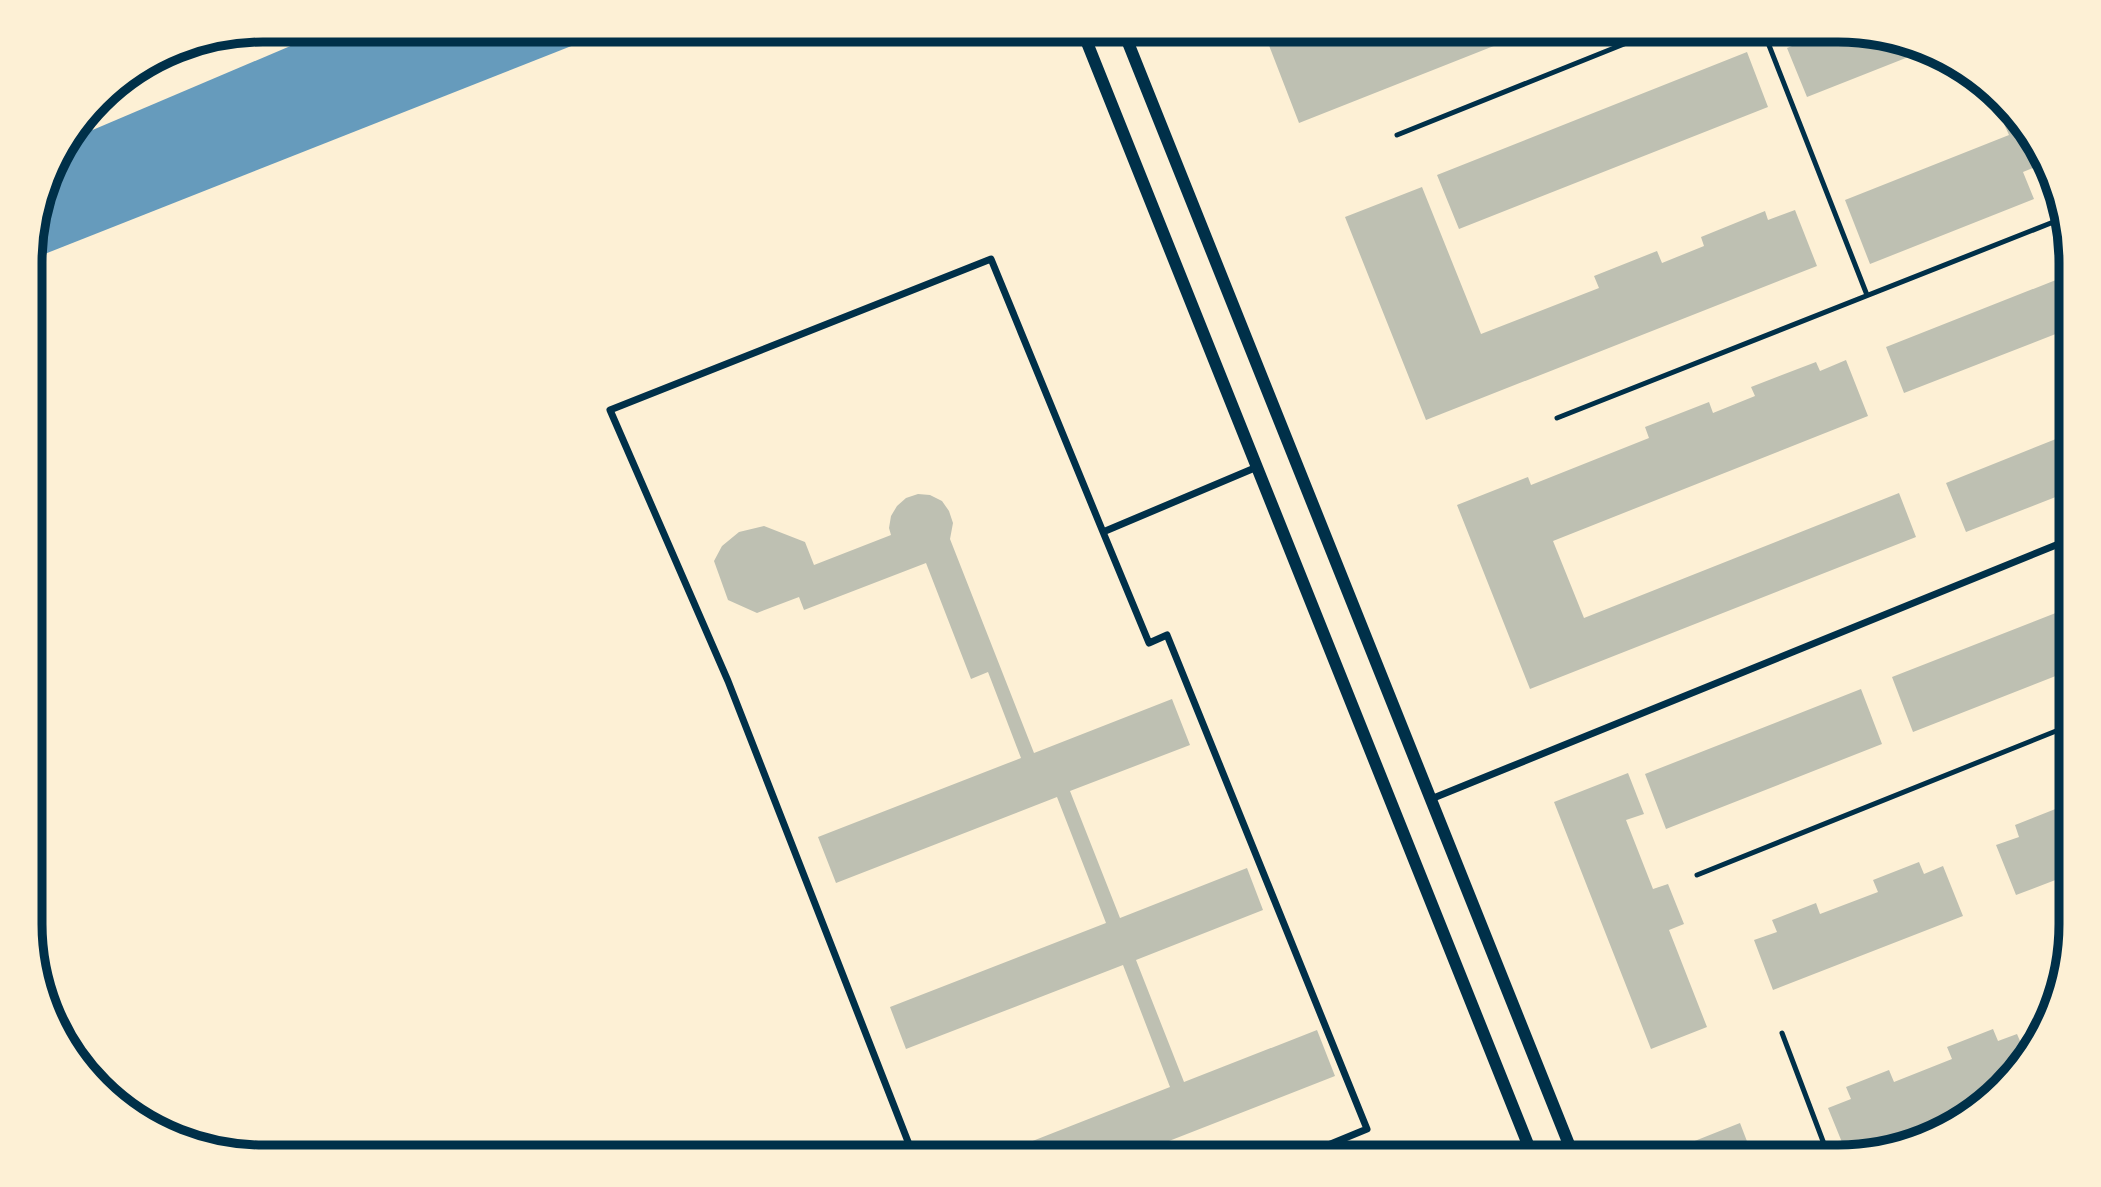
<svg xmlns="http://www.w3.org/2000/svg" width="2101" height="1187" font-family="Spectral,serif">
<rect width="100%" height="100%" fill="#fdf0d5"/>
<path fill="#669bbc" d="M 328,30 L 612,30 L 32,259 L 32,233 L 54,159 L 69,140 Z"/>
<path fill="#bec0b2" d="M 1263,30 L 1351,30 L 1357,46 L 1384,35 L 1382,30 L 1534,30 L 1299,123 Z
M 1806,30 L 1839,30 L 1921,52 L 1807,97 L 1787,48 L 1810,39 Z
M 1747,52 L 1768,107 L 1459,229 L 1437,175 Z
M 2017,119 L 2032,134 L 2043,164 L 2023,172 L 2034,199 L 1870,264 L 1845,200 L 2009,135 L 2004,124 Z
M 1422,187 L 1481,334 L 1599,288 L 1594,276 L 1657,251 L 1662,263 L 1704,246 L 1701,237 L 1765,211 L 1768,220 L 1795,210 L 1817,266 L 1426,420 L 1345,217 Z
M 2071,274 L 2071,328 L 1904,393 L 1886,347 Z
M 1846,360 L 1868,416 L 1553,541 L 1584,618 L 1899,493 L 1916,537 L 1530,689 L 1457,505 L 1528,477 L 1531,485 L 1649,438 L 1645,427 L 1709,402 L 1713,413 L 1755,396 L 1751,387 L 1816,362 L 1820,371 Z
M 2071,433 L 2071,491 L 1966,532 L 1946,483 Z
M 918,494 L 930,495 L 942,501 L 949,511 L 953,523 L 950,539 L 1034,753 L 1172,699 L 1190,745 L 1070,791 L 1120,918 L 1247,868 L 1263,910 L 1136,960 L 1184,1082 L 1317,1030 L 1335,1076 L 1128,1157 L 992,1157 L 1170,1087 L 1123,965 L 906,1049 L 890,1007 L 1106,923 L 1057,797 L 836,883 L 818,837 L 1021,758 L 988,672 L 971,679 L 926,563 L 804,610 L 799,597 L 757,613 L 728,600 L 714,561 L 722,546 L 739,532 L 764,526 L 805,542 L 814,565 L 891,535 L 889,528 L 891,516 L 897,506 L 906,498 Z
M 2071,607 L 2071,670 L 1913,732 L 1892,677 Z
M 1861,689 L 1882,744 L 1666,829 L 1645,774 Z
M 1628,773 L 1644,814 L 1626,820 L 1653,889 L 1668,884 L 1684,924 L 1669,930 L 1707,1027 L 1651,1049 L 1554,802 Z
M 2058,808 L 2063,820 L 2071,817 L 2071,874 L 2016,895 L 1996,845 L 2019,837 L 2015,825 Z
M 1919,862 L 1924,874 L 1943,866 L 1963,916 L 1773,990 L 1754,940 L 1777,932 L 1772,920 L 1816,903 L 1820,914 L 1878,892 L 1873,880 Z
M 1993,1029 L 1998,1041 L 2017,1034 L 2026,1055 L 1972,1109 L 1848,1157 L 1828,1108 L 1851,1099 L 1846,1087 L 1889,1070 L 1894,1082 L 1952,1059 L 1947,1047 Z
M 1740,1123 L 1753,1157 L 1686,1157 L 1682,1146 Z"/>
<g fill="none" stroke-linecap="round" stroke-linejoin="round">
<path stroke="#003049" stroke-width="5" d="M 1763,30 L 1867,295
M 1397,135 L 1659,30
M 1557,418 L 2061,219
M 1697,875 L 2071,725
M 1782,1033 L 1829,1157"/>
<path stroke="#003049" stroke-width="7" d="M 1257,467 L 1103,532 L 1149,643 L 1167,635 L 1367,1129 L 1299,1157
M 1431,799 L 2071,539
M 914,1157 L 728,681 L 610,410 L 991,259 L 1103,532"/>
<path stroke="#003049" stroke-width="12" d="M 1082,30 L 1533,1157
M 1123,30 L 1574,1157"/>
</g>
<path d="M0 0H2101V1187H0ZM263 42H1838A221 221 0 0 1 2059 263V924A221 221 0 0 1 1838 1145H263A221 221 0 0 1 42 924V263A221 221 0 0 1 263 42Z" fill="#fdf0d5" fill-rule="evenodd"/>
<path fill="none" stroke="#003049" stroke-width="9" d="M263 42H1838A221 221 0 0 1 2059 263V924A221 221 0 0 1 1838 1145H263A221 221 0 0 1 42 924V263A221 221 0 0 1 263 42Z"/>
</svg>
